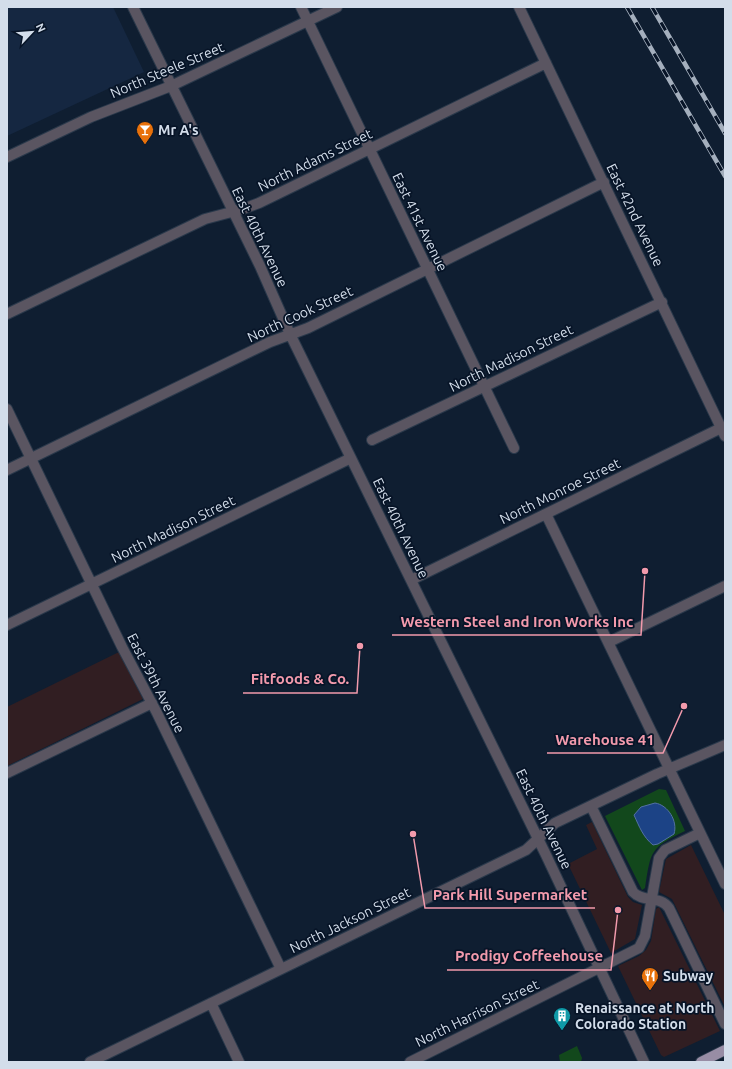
<svg xmlns="http://www.w3.org/2000/svg" width="732" height="1069" font-family="Ubuntu,sans-serif">
<rect width="100%" height="100%" fill="#0f1e31"/>
<path fill="#311e22" d="M 119,652 L 143,699 L 7,766 L 7,707 Z
M 592,822 L 628,897 L 633,902 L 642,905 L 635,939 L 611,953 L 568,864 L 597,849 L 586,825 Z
M 691,845 L 725,915 L 725,1007 L 672,899 L 659,892 L 666,859 Z
M 659,907 L 720,1031 L 664,1057 L 661,1055 L 618,966 L 639,956 L 646,950 L 651,941 L 656,909 Z"/>
<path fill="#152741" d="M 7,7 L 113,7 L 144,72 L 7,136 Z"/>
<path fill="#12481c" d="M 659,789 L 666,790 L 685,831 C 650,848 651,850 645,888 L 642,890 L 605,816 Z
M 577,1046 L 582,1058 L 581,1062 L 560,1062 L 559,1055 Z"/>
<path fill="#1c4386" stroke="#5371a4" d="M 655,803 C 668,805 678,821 674,834 L 658,844 L 653,845 C 643,837 639,826 634,815 L 641,807 Z"/>
<g fill="none" stroke-linecap="round" stroke-linejoin="round">
<defs>
<path id="minor" d="M 133,7 L 260,266 L 290,334 L 546,855 L 644,1062
M 301,7 L 514,448
M 519,7 L 725,436
M 7,157 L 91,117 L 171,86 L 337,7
M 7,314 L 205,219 L 243,209 L 259,203 L 546,63
M 7,409 L 122,647 L 157,713 L 281,969
M 372,440 L 662,302
M 7,470 L 270,342 L 308,328 L 604,182
M 546,514 L 725,884
M 411,580 L 721,428
M 7,625 L 351,458
M 609,642 L 725,586
M 7,773 L 152,703
M 591,806 L 633,892 C 643,903 660,895 669,908 L 725,1024
M 211,1003 L 239,1062
M 90,1062 L 526,850 L 555,823 L 657,774 L 725,745
M 410,1062 L 639,948 L 645,936 L 659,858 L 665,850 L 700,833"/>
<path id="major" d="M 701,1062 L 725,1050"/>
</defs>
<use href="#minor" stroke="#2a394b" stroke-width="12"/>
<use href="#major" stroke="#2a394b" stroke-width="12"/>
<use href="#minor" stroke="#5a5561" stroke-width="10"/>
<use href="#major" stroke="#988da5" stroke-width="10"/>
<defs>
<path id="rail" d="M 627,7 L 725,176
M 652,7 L 725,133"/>
</defs>
<use href="#rail" stroke="#a4afbd" stroke-width="4.5"/>
<use href="#rail" stroke="#071427" stroke-width="3" stroke-dasharray="9" stroke-linecap="butt"/>
</g>
<defs>
<symbol id="bar-pin" viewBox="-11 -11 22 30"><path d="M0 17L-7.5 6A9.5 9.5 0 1 1 7.5 6Z" fill="#e8710a" stroke="#071427"/><path d="M-6-5H6L.8 .8V4.5H3.5V6h-7V4.5H-.8V.8Z" fill="#fff"/></symbol>
<symbol id="restaurant-pin" viewBox="-11 -11 22 30"><path d="M0 17L-7.5 6A9.5 9.5 0 1 1 7.5 6Z" fill="#e8710a" stroke="#071427"/><path d="M-5-6h1v4h1v-4h1v4h1v-4h1v5L-1.5 .5V6h-2V.5L-5-1ZM5-6V6H3V1.5H1.5Q1.5-4 5-6Z" fill="#fff"/></symbol>
<symbol id="building-pin" viewBox="-11 -11 22 30"><path d="M0 17L-7.5 6A9.5 9.5 0 1 1 7.5 6Z" fill="#0f9aa8" stroke="#071427"/><path d="M-4-6H4V6H1V3H-1V6H-4ZM-2.5-4.3h1.7v1.8h-1.7ZM.8-4.3h1.7v1.8H.8ZM-2.5-1h1.7V.8h-1.7ZM.8-1h1.7V.8H.8Z" fill="#fff"/></symbol>
</defs>
<g fill-rule="evenodd">
<use href="#bar-pin" x="135" y="120" width="20" height="27"/>
<use href="#restaurant-pin" x="640" y="966" width="20" height="27"/>
<use href="#building-pin" x="552" y="1006" width="20" height="27"/>
</g>
<g text-anchor="middle" dominant-baseline="central" stroke-width="3.5" stroke-linejoin="round" paint-order="stroke">
<g font-size="14" fill="#d3ddea" stroke="#071427">
<text transform="translate(167 70) rotate(-23)">North Steele Street</text>
<text transform="translate(315 160) rotate(-26)">North Adams Street</text>
<text transform="translate(635 215) rotate(64)">East 42nd Avenue</text>
<text transform="translate(420 222) rotate(64)">East 41st Avenue</text>
<text transform="translate(260 237) rotate(64)">East 40th Avenue</text>
<text transform="translate(300 314) rotate(-25)">North Cook Street</text>
<text transform="translate(511 358) rotate(-26)">North Madison Street</text>
<text transform="translate(560 491) rotate(-26)">North Monroe Street</text>
<text transform="translate(401 528) rotate(64)">East 40th Avenue</text>
<text transform="translate(173 529) rotate(-26)">North Madison Street</text>
<text transform="translate(156 683) rotate(63)">East 39th Avenue</text>
<text transform="translate(544 819) rotate(64)">East 40th Avenue</text>
<text transform="translate(350 920) rotate(-26)">North Jackson Street</text>
<text transform="translate(477 1013) rotate(-26)">North Harrison Street</text>
</g>
<g font-size="14" font-weight="bold" fill="#d3ddea" stroke="#071427" text-anchor="start">
<text x="158" y="130">Mr A's</text>
<text x="663" y="976">Subway</text>
<text x="575" y="1008">Renaissance at North<tspan x="575" dy="16">Colorado Station</tspan></text>
</g>
</g>
<path fill="none" stroke="#f29aac" stroke-width="1.5" d="M645 571L641 635H392M360 646L357 693H243M684 706L663 753H547M413 834L425 908H595M618 910L611 970H447"/>
<g fill="#f29aac" stroke="#071427" stroke-width="1.5">
<circle cx="645" cy="571" r="4"/>
<circle cx="360" cy="646" r="4"/>
<circle cx="684" cy="706" r="4"/>
<circle cx="413" cy="834" r="4"/>
<circle cx="618" cy="910" r="4"/>
</g>
<g font-size="15" text-anchor="middle" font-weight="bold" fill="#f29aac" stroke="#071427" stroke-width="3.5" stroke-linejoin="round" paint-order="stroke">
<text x="517" y="627">Western Steel and Iron Works Inc</text>
<text x="300" y="684">Fitfoods &amp; Co.</text>
<text x="605" y="745">Warehouse 41</text>
<text x="510" y="900">Park Hill Supermarket</text>
<text x="529" y="961">Prodigy Coffeehouse</text>
</g>
<rect width="732" height="1069" fill="none" stroke="#d3ddea" stroke-width="16"/>
<g transform="translate(32 32) rotate(64)" stroke="#071427" stroke-width="3" paint-order="stroke">
<path d="M0-3L7 15L0 10L-7 15Z" fill="#d3ddea"/>
<text y="-6" font-size="11" font-weight="bold" text-anchor="middle" fill="#d3ddea">N</text>
</g>
</svg>
